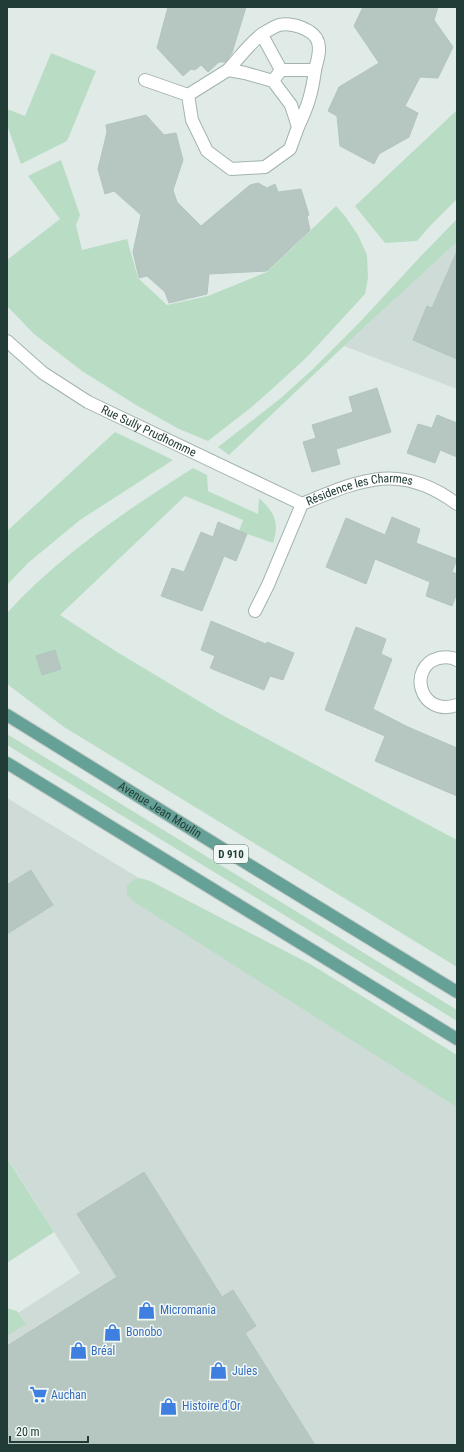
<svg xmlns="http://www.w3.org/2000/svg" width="464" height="1452" font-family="'Roboto Condensed',sans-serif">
<rect width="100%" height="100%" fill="#e0ebe7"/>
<path fill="#cedbd6" d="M 457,242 L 457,389 L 344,346 Z
M 7,798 L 457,1071 L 457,1445 L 7,1445 L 7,1320 L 80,1273 L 7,1157 Z"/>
<path fill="#b9dcc5" d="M 51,53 L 96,71 L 67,141 L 21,164 L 7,125 L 7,109 L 25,116 Z
M 457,110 L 457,199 L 430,226 L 417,241 L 385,243 L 355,206 Z
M 61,160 L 80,215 L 76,225 L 82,250 L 127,239 L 138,278 L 167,305 L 208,296 L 267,272 L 336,206 L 345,216 L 358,235 L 367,255 L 368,278 L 365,294 L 307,357 L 282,380 L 253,406 L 208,441 L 179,429 L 136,405 L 82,371 L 34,334 L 7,306 L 7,260 L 60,219 L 28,176 Z
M 457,219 L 457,242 L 344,346 L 229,455 L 218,447 L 281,398 L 314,368 L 359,323 L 420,257 Z
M 115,432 L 173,460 L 80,520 L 28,563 L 7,585 L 7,531 Z
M 193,468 L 207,475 L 208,491 L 258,514 L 259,498 C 274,512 280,522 273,543 L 239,531 L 243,520 L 185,496 L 60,615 L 117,652 L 222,715 L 457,840 L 457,967 L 64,727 L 7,684 L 7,613 C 60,555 127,510 193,468 Z
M 7,734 L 457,1010 L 457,1021 L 7,745 Z
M 140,878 L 150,881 L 312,965 L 457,1055 L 457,1107 L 133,901 L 127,894 L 127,886 L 133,880 Z
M 7,1158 L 54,1232 L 7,1263 Z
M 7,1308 L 17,1311 L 26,1324 L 7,1336 Z"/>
<path fill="#b6c6c0" stroke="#b3c5bf" d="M 168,7 L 246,7 L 232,53 L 226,62 L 219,62 L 208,72 L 201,65 L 195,70 L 191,69 L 183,76 L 157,48 Z
M 363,7 L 438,7 L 434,20 L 453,47 L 438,78 L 420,77 L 405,106 L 418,113 L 409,137 L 379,154 L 374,164 L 340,146 L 337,116 L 328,111 L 339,87 L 379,63 L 354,26 Z
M 146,115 L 164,135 L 176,133 L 183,160 L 173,190 L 177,202 L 201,226 L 250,185 L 258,183 L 267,188 L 275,184 L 278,192 L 301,189 L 309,215 L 307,216 L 310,230 L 267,271 L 209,274 L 207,294 L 169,303 L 165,292 L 147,276 L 139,278 L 133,252 L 141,215 L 114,191 L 105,194 L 98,169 L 107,132 L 106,125 Z
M 457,251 L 457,359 L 413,340 L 427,306 L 432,308 Z
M 377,388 L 391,432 L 336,449 L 340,464 L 312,472 L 303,442 L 316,438 L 312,425 L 353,412 L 349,397 Z
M 437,415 L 457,423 L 457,457 L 440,450 L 435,463 L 407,453 L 418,424 L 432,428 Z
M 392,517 L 420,529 L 416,543 L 457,559 L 452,572 L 457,574 L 457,593 L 452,606 L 426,596 L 430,582 L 375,559 L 366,584 L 326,567 L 346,518 L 385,535 Z
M 218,522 L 247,534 L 236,561 L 224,556 L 202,611 L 161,596 L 172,568 L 184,572 L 201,532 L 213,537 Z
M 211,621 L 266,644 L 267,642 L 294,653 L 283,680 L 270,676 L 264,690 L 210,668 L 215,656 L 201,650 Z
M 356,627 L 386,639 L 381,654 L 392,659 L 373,709 L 408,727 L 457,748 L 457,796 L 375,761 L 385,736 L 325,710 Z
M 55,650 L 61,669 L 42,675 L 36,656 Z
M 31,870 L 53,905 L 7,934 L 7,885 Z
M 144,1172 L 222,1297 L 233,1290 L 256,1326 L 245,1333 L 315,1445 L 7,1445 L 7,1346 L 117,1277 L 77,1214 Z"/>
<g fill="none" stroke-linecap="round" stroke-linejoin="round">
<defs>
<g id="street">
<path d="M 262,35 L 281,70"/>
<path d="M 228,70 C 239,58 249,44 262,34 C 267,31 274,27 279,25 C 291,22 314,29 318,42 C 321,51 317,61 315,70 L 281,70 L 273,81"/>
<path d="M 145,80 L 188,95 L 192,120 L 207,151 L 231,169 L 265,167 L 290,149 L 298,127 L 291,105 L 273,81 L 245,73 L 228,70 L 188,95"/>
<path d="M 298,127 C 308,106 312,93 315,70"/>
<path id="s1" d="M 7,341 L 43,373 L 88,402 L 302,504"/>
<path id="s2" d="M 255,611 L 268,585 L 302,504 C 360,480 400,461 457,504"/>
<path d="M 457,660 C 452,657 445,657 439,658 C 407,666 419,718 457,705"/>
</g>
<g id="primary">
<path id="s3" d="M 7,715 L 228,852 L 457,992"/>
<path d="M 7,763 L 457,1039"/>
</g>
</defs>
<use href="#street" stroke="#a3b3ae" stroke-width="14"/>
<use href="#primary" stroke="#c1c8c7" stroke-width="14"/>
<use href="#street" stroke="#fff" stroke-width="12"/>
<use href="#primary" stroke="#65a196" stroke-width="12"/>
</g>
<defs>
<symbol id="shop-bare" viewBox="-9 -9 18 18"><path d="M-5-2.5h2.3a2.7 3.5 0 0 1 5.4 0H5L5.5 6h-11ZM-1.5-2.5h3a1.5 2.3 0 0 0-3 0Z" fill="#3f7fe0" stroke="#f1f8f5" stroke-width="2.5" paint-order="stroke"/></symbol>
<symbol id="supermarket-bare" viewBox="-9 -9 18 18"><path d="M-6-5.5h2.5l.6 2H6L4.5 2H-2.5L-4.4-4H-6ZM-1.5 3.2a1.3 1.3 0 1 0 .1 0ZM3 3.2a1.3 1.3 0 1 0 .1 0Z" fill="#3f7fe0" stroke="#f1f8f5" stroke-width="2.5" paint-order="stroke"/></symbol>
</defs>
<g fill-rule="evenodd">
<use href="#shop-bare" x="134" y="1298" width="25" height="25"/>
<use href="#shop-bare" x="100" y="1320" width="25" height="25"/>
<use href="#shop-bare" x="66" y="1338" width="25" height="25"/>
<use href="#shop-bare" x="206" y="1358" width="25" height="25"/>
<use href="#supermarket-bare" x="26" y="1382" width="25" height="25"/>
<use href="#shop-bare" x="156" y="1394" width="25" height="25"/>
</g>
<g text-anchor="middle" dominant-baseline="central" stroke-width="3" stroke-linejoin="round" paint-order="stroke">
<rect fill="#f1f8f5" stroke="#5f746f" stroke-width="1" x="214" y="845" width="34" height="18" rx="3"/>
<g font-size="11" font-weight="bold" fill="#213b36">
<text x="231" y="854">D 910</text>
</g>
<g font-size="12" fill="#213b36" stroke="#f1f8f5">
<text stroke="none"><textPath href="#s1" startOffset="169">Rue Sully Prudhomme</textPath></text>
<text stroke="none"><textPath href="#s2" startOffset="177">Résidence les Charmes</textPath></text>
<text stroke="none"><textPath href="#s3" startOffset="180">Avenue Jean Moulin</textPath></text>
</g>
<g font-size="12" fill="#366cbe" stroke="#f1f8f5" text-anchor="start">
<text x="160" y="1310">Micromania</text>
<text x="126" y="1332">Bonobo</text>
<text x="91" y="1351">Bréal</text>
<text x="232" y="1371">Jules</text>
<text x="51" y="1395">Auchan</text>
<text x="182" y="1406">Histoire d'Or</text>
</g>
</g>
<rect width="464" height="1452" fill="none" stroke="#213b36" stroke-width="16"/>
<path d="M10 1436v6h78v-6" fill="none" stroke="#213b36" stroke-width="2"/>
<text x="16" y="1436" font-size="12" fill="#213b36" stroke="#f1f8f5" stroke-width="3" paint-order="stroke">20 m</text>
</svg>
